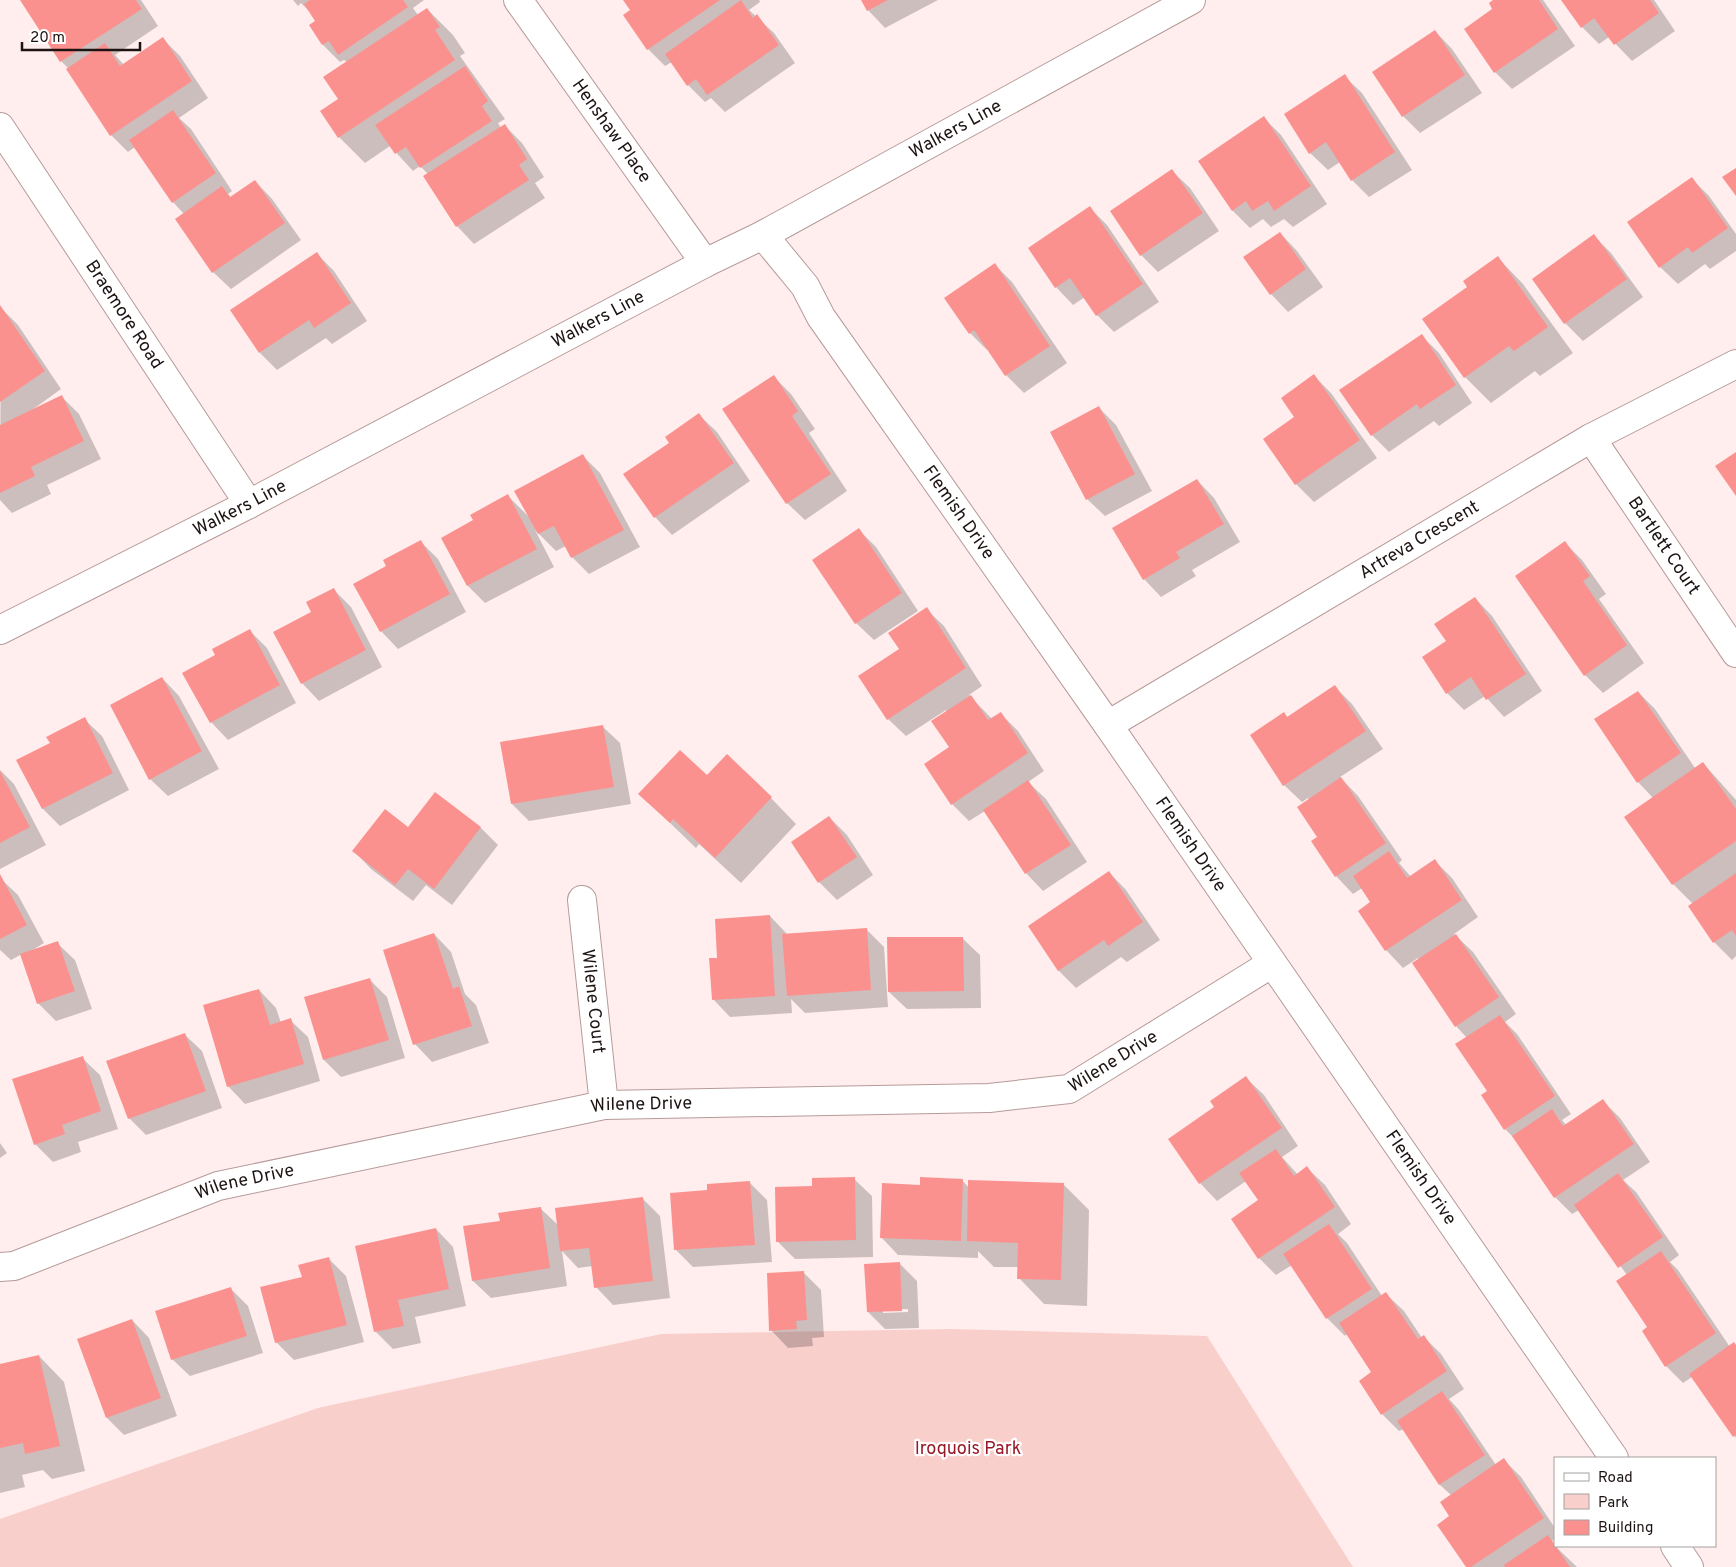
<svg xmlns="http://www.w3.org/2000/svg" width="1736" height="1567" font-family="Overpass,sans-serif">
<rect width="100%" height="100%" fill="#ffeeed"/>
<path fill="#f9cfcc" d="M 951,1329 L 1207,1336 L 1353,1567 L 0,1567 L 0,1519 L 318,1408 L 661,1334 Z"/>
<path fill="#0003" fill-rule="evenodd" d="M 22,0 L 141,0 L 158,26 L 115,55 L 124,65 L 163,39 L 180,56 L 208,98 L 179,118 L 191,129 L 232,191 L 228,194 L 231,198 L 255,181 L 272,199 L 301,240 L 231,289 L 213,272 L 184,214 L 173,202 L 135,147 L 128,152 L 111,135 L 69,69 L 61,61 Z
M 293,0 L 424,0 L 413,8 L 418,15 L 427,9 L 453,35 L 465,53 L 460,56 L 505,119 L 498,123 L 501,128 L 505,126 L 522,143 L 544,177 L 535,183 L 545,198 L 474,244 L 457,226 L 425,176 L 428,174 L 420,166 L 413,171 L 390,146 L 365,163 L 339,137 L 339,99 L 347,62 L 344,60 L 340,62 L 323,45 L 311,26 L 317,22 L 311,13 L 301,3 L 298,6 Z
M 625,0 L 759,0 L 760,2 L 749,10 L 774,33 L 795,63 L 725,112 L 711,98 L 705,102 L 688,85 L 672,62 L 665,66 L 648,49 L 632,10 Z
M 862,0 L 938,0 L 885,28 L 868,10 Z
M 1495,0 L 1543,0 L 1575,46 L 1512,89 L 1495,72 Z
M 1562,0 L 1654,0 L 1675,31 L 1632,61 L 1609,37 L 1599,44 L 1582,27 Z
M 1435,31 L 1452,49 L 1482,93 L 1420,133 L 1403,116 Z
M 1344,76 L 1362,93 L 1412,170 L 1369,197 L 1352,180 L 1340,162 L 1328,170 L 1310,153 Z
M 1264,118 L 1281,135 L 1327,204 L 1293,227 L 1284,219 L 1271,227 L 1263,219 L 1250,228 L 1233,211 L 1200,161 Z
M 1172,171 L 1190,188 L 1219,231 L 1158,272 L 1141,255 Z
M 1692,179 L 1709,196 L 1736,234 L 1736,251 L 1710,269 L 1705,264 L 1678,284 L 1660,267 Z
M 1090,208 L 1107,225 L 1159,302 L 1114,332 L 1097,315 L 1085,297 L 1073,305 L 1056,287 Z
M 1280,233 L 1297,251 L 1323,287 L 1288,312 L 1271,294 Z
M 1594,236 L 1611,253 L 1643,297 L 1583,341 L 1565,323 L 1533,280 Z
M 317,254 L 334,271 L 367,321 L 332,344 L 326,338 L 277,370 L 260,353 Z
M 1498,258 L 1523,284 L 1573,353 L 1540,376 L 1535,371 L 1491,403 L 1465,377 L 1469,287 Z
M 995,265 L 1012,282 L 1067,363 L 1024,393 L 1006,375 L 988,349 L 987,350 L 970,333 Z
M 1,308 L 18,325 L 61,389 L 32,410 L 61,396 L 79,414 L 101,459 L 47,485 L 51,494 L 12,513 L 0,500 Z
M 1421,335 L 1439,353 L 1472,403 L 1439,426 L 1434,421 L 1389,452 L 1372,435 Z
M 1314,376 L 1331,393 L 1377,458 L 1314,502 L 1296,484 L 1265,439 L 1296,418 Z
M 774,377 L 791,394 L 815,429 L 809,433 L 847,491 L 805,520 L 787,503 Z
M 1099,408 L 1116,425 L 1152,491 L 1105,516 L 1087,499 Z
M 699,415 L 717,432 L 750,481 L 672,535 L 655,517 L 671,443 Z
M 583,456 L 600,473 L 640,547 L 589,574 L 572,557 L 566,546 L 556,551 L 535,530 L 554,567 L 485,603 L 468,586 L 443,538 L 475,521 L 508,496 L 528,516 Z
M 1197,480 L 1214,498 L 1240,542 L 1192,570 L 1196,576 L 1161,597 L 1144,579 Z
M 859,530 L 876,547 L 918,611 L 874,640 L 856,623 L 814,560 Z
M 420,541 L 438,559 L 466,612 L 398,649 L 381,631 L 388,566 Z
M 1565,543 L 1582,560 L 1606,594 L 1599,599 L 1644,663 L 1603,693 L 1585,675 L 1516,576 Z
M 333,589 L 351,607 L 382,667 L 319,701 L 302,683 L 312,612 Z
M 1475,598 L 1492,616 L 1542,691 L 1504,717 L 1485,696 L 1464,710 L 1447,693 L 1448,641 Z
M 926,609 L 944,626 L 982,686 L 969,695 L 992,719 L 1001,714 L 1018,731 L 1044,771 L 1028,782 L 1046,799 L 1087,862 L 1043,891 L 1026,873 L 985,811 L 969,821 L 952,804 L 951,747 L 946,710 L 906,736 L 888,719 L 900,650 Z
M 250,631 L 267,648 L 296,703 L 228,740 L 211,722 Z
M 162,678 L 179,696 L 219,769 L 168,796 L 150,779 Z
M 1335,687 L 1352,704 L 1383,749 L 1340,777 L 1358,796 L 1402,860 L 1399,863 L 1411,877 L 1435,861 L 1452,878 L 1478,917 L 1454,934 L 1473,952 L 1516,1014 L 1505,1022 L 1517,1034 L 1571,1114 L 1562,1120 L 1566,1125 L 1603,1101 L 1620,1118 L 1650,1162 L 1623,1180 L 1636,1192 L 1679,1255 L 1670,1262 L 1678,1270 L 1730,1347 L 1736,1346 L 1736,1438 L 1692,1377 L 1683,1383 L 1666,1366 L 1627,1275 L 1579,1210 L 1572,1214 L 1555,1197 L 1514,1138 L 1505,1129 L 1467,1038 L 1456,1026 L 1418,958 L 1403,968 L 1386,950 L 1372,903 L 1362,888 L 1353,894 L 1336,876 L 1312,842 L 1319,837 L 1309,800 L 1308,798 L 1302,802 L 1284,785 L 1284,713 L 1288,718 Z
M 1638,692 L 1655,709 L 1695,768 L 1703,763 L 1736,800 L 1736,956 L 1732,960 L 1714,942 L 1690,907 L 1693,904 L 1673,884 L 1626,817 L 1653,798 L 1638,782 Z
M 84,719 L 102,736 L 129,790 L 60,826 L 43,809 L 18,760 L 51,743 Z
M 602,726 L 620,743 L 631,804 L 529,821 L 512,804 Z
M 0,770 L 14,784 L 46,845 L 0,869 Z
M 435,793 L 481,828 L 498,845 L 452,905 L 426,885 L 413,901 L 371,869 L 354,851 L 408,829 Z
M 640,794 L 771,798 L 796,824 L 741,883 L 699,844 L 696,848 Z
M 829,817 L 847,835 L 873,875 L 837,900 L 819,882 L 792,842 Z
M 1109,872 L 1126,890 L 1160,940 L 1127,962 L 1121,957 L 1076,988 L 1058,970 Z
M 0,878 L 18,895 L 44,943 L 28,953 L 57,943 L 75,960 L 92,1009 L 56,1021 L 38,1003 L 22,954 L 11,960 L 0,950 Z
M 770,916 L 787,934 L 866,929 L 884,947 L 888,1007 L 805,1013 L 791,999 L 792,1013 L 730,1017 L 713,999 L 718,959 Z
M 434,934 L 451,952 L 465,994 L 476,1005 L 489,1043 L 432,1062 L 415,1044 Z
M 962,938 L 980,955 L 981,1008 L 907,1009 L 889,992 Z
M 369,979 L 387,997 L 405,1058 L 341,1077 L 324,1060 L 305,998 Z
M 259,990 L 276,1008 L 281,1023 L 290,1020 L 308,1037 L 320,1081 L 245,1104 L 228,1086 Z
M 184,1034 L 202,1051 L 222,1108 L 146,1135 L 129,1118 Z
M 82,1058 L 100,1075 L 118,1129 L 78,1142 L 81,1152 L 53,1162 L 35,1144 Z
M 1246,1078 L 1264,1095 L 1298,1146 L 1282,1157 L 1298,1175 L 1307,1168 L 1325,1185 L 1351,1224 L 1338,1234 L 1347,1243 L 1382,1296 L 1386,1294 L 1404,1311 L 1422,1338 L 1424,1337 L 1441,1354 L 1464,1389 L 1449,1399 L 1459,1410 L 1496,1465 L 1503,1459 L 1521,1477 L 1555,1528 L 1555,1539 L 1552,1541 L 1555,1546 L 1577,1567 L 1467,1567 L 1451,1517 L 1451,1495 L 1440,1485 L 1404,1429 L 1399,1431 L 1382,1414 L 1372,1373 L 1347,1334 L 1345,1336 L 1327,1318 L 1292,1265 L 1276,1275 L 1259,1258 L 1259,1201 L 1246,1181 L 1217,1201 L 1200,1183 L 1216,1107 Z
M 0,1143 L 7,1153 L 0,1158 Z
M 854,1179 L 872,1196 L 873,1257 L 795,1259 L 777,1241 L 813,1187 Z
M 962,1180 L 969,1188 L 1063,1184 L 1089,1210 L 1087,1306 L 1044,1304 L 1019,1278 L 1019,1267 L 994,1267 L 978,1251 L 978,1258 L 898,1255 L 881,1237 Z
M 750,1183 L 767,1200 L 772,1262 L 693,1267 L 675,1249 L 709,1192 Z
M 643,1199 L 660,1216 L 670,1298 L 613,1305 L 596,1287 L 593,1266 L 578,1268 L 562,1251 L 567,1286 L 491,1298 L 473,1281 L 501,1222 L 540,1208 L 559,1226 Z
M 436,1229 L 453,1247 L 466,1306 L 415,1317 L 421,1343 L 393,1349 L 375,1331 Z
M 329,1259 L 346,1276 L 364,1342 L 294,1360 L 276,1342 L 303,1277 Z
M 900,1264 L 917,1281 L 919,1328 L 885,1329 L 868,1312 ZM 908,1309 L 908,1312 L 883,1313 L 883,1310 Z
M 804,1273 L 821,1290 L 824,1337 L 812,1338 L 813,1346 L 788,1348 L 771,1330 Z
M 231,1289 L 248,1306 L 263,1353 L 190,1376 L 172,1359 Z
M 132,1320 L 149,1338 L 177,1416 L 124,1435 L 107,1418 Z
M 39,1356 L 64,1382 L 85,1471 L 52,1479 L 43,1470 L 22,1475 L 25,1487 L 0,1493 L 0,1365 Z"/>
<path fill="#fb918f" d="M 20,0 L 136,0 L 142,9 L 60,62 Z
M 310,0 L 403,0 L 408,7 L 338,55 L 329,41 L 322,45 L 309,25 L 315,21 L 304,4 Z
M 623,0 L 720,0 L 647,50 L 623,15 L 630,10 Z
M 741,0 L 753,18 L 757,14 L 779,45 L 707,95 L 696,79 L 687,86 L 665,54 Z
M 861,0 L 888,0 L 867,11 Z
M 1493,0 L 1539,0 L 1558,29 L 1494,73 L 1464,29 L 1492,9 L 1489,3 Z
M 1561,0 L 1650,0 L 1659,13 L 1614,45 L 1594,18 L 1581,28 Z
M 427,8 L 440,27 L 435,30 L 455,60 L 338,138 L 320,111 L 338,99 L 323,77 Z
M 1435,30 L 1465,75 L 1402,117 L 1372,72 Z
M 163,37 L 192,81 L 110,136 L 66,69 L 105,43 L 120,66 Z
M 465,66 L 488,101 L 482,106 L 492,121 L 420,168 L 406,147 L 395,154 L 375,125 Z
M 1345,74 L 1395,152 L 1351,181 L 1326,142 L 1309,154 L 1284,114 Z
M 173,110 L 216,173 L 172,203 L 129,140 Z
M 1264,116 L 1311,186 L 1274,211 L 1268,201 L 1252,211 L 1246,201 L 1232,211 L 1198,161 Z
M 505,124 L 527,159 L 519,165 L 529,180 L 456,227 L 423,176 Z
M 1736,168 L 1736,196 L 1722,177 Z
M 1172,169 L 1203,213 L 1140,256 L 1110,211 Z
M 1692,177 L 1728,228 L 1692,253 L 1688,247 L 1659,268 L 1627,222 Z
M 255,180 L 285,223 L 212,273 L 175,219 L 222,186 L 230,197 Z
M 1090,206 L 1143,284 L 1096,316 L 1070,278 L 1055,288 L 1028,248 Z
M 1280,232 L 1306,269 L 1270,295 L 1243,257 Z
M 1594,234 L 1627,279 L 1564,324 L 1532,279 Z
M 317,252 L 351,303 L 314,328 L 309,320 L 259,353 L 230,310 Z
M 1498,256 L 1548,327 L 1514,351 L 1509,346 L 1464,378 L 1422,319 L 1467,287 L 1463,281 Z
M 995,263 L 1050,346 L 1005,376 L 974,330 L 969,334 L 944,298 Z
M 0,305 L 45,371 L 0,402 Z
M 1422,334 L 1456,385 L 1420,409 L 1417,404 L 1371,436 L 1339,390 Z
M 1314,374 L 1360,440 L 1295,485 L 1263,439 L 1294,417 L 1281,398 Z
M 774,375 L 798,411 L 792,416 L 831,474 L 786,504 L 722,409 Z
M 62,395 L 84,441 L 31,467 L 35,476 L 0,493 L 0,425 Z
M 1099,406 L 1135,474 L 1086,500 L 1050,432 Z
M 699,413 L 734,463 L 654,518 L 623,474 L 669,443 L 665,437 Z
M 1736,452 L 1736,496 L 1715,466 Z
M 583,454 L 624,530 L 571,558 L 554,526 L 538,534 L 514,491 Z
M 1197,479 L 1224,524 L 1176,552 L 1180,558 L 1143,580 L 1112,528 Z
M 508,494 L 537,549 L 467,586 L 441,538 L 473,520 L 470,515 Z
M 859,528 L 902,593 L 855,624 L 812,560 Z
M 421,540 L 450,594 L 380,632 L 353,584 L 386,566 L 383,560 Z
M 1565,541 L 1590,576 L 1583,581 L 1627,645 L 1584,676 L 1515,576 Z
M 334,588 L 366,650 L 301,684 L 273,632 L 311,612 L 306,602 Z
M 1475,597 L 1526,674 L 1486,700 L 1471,677 L 1446,694 L 1422,657 L 1446,641 L 1434,624 Z
M 927,607 L 966,668 L 887,720 L 858,676 L 899,649 L 888,633 Z
M 250,629 L 280,685 L 210,723 L 182,673 L 215,655 L 212,649 Z
M 162,677 L 202,751 L 149,780 L 110,705 Z
M 1335,685 L 1366,731 L 1283,786 L 1250,735 L 1284,712 L 1287,717 Z
M 1638,691 L 1681,753 L 1637,783 L 1594,719 Z
M 971,695 L 988,720 L 1001,712 L 1028,753 L 951,805 L 924,764 L 949,747 L 931,721 Z
M 85,717 L 113,773 L 42,809 L 16,760 L 50,743 L 46,737 Z
M 603,725 L 614,787 L 511,804 L 500,742 Z
M 680,750 L 707,775 L 727,754 L 772,797 L 715,858 L 673,819 L 670,823 L 638,794 Z
M 1703,762 L 1736,809 L 1736,841 L 1672,885 L 1624,817 Z
M 0,771 L 30,827 L 0,843 Z
M 1341,777 L 1386,843 L 1335,877 L 1311,841 L 1317,837 L 1297,807 Z
M 1028,780 L 1071,845 L 1025,874 L 983,810 Z
M 435,792 L 481,827 L 434,889 L 408,869 L 395,885 L 352,851 L 385,809 L 408,827 Z
M 829,816 L 857,857 L 818,883 L 791,842 Z
M 1389,851 L 1407,878 L 1435,859 L 1462,900 L 1385,951 L 1358,911 L 1370,902 L 1353,876 Z
M 1109,871 L 1143,922 L 1108,946 L 1104,940 L 1058,971 L 1028,926 Z
M 1736,873 L 1736,936 L 1732,930 L 1713,943 L 1688,906 Z
M 0,874 L 27,925 L 0,939 Z
M 770,915 L 775,996 L 712,1000 L 709,958 L 717,958 L 715,919 Z
M 867,928 L 871,990 L 787,996 L 782,934 Z
M 434,933 L 453,989 L 459,986 L 472,1026 L 413,1045 L 383,950 Z
M 1456,934 L 1499,997 L 1455,1027 L 1412,963 Z
M 887,937 L 963,937 L 964,991 L 888,992 Z
M 58,941 L 75,991 L 37,1004 L 20,954 Z
M 370,978 L 389,1040 L 323,1060 L 304,997 Z
M 259,989 L 270,1025 L 291,1018 L 304,1064 L 227,1087 L 203,1005 Z
M 1500,1015 L 1555,1096 L 1504,1130 L 1481,1095 L 1487,1091 L 1455,1044 Z
M 185,1033 L 206,1091 L 128,1119 L 106,1061 Z
M 83,1056 L 101,1111 L 62,1125 L 65,1134 L 34,1145 L 12,1079 Z
M 1246,1076 L 1282,1128 L 1199,1184 L 1168,1139 L 1214,1107 L 1210,1101 Z
M 1603,1099 L 1634,1144 L 1554,1198 L 1512,1136 L 1552,1109 L 1563,1126 Z
M 1276,1149 L 1294,1176 L 1307,1166 L 1335,1207 L 1258,1259 L 1231,1219 L 1258,1200 L 1239,1173 Z
M 1618,1173 L 1663,1237 L 1618,1268 L 1574,1205 Z
M 855,1177 L 856,1240 L 776,1242 L 775,1187 L 812,1186 L 812,1178 Z
M 920,1177 L 963,1179 L 961,1241 L 880,1238 L 882,1183 L 920,1185 Z
M 968,1180 L 1064,1183 L 1061,1280 L 1017,1279 L 1018,1243 L 967,1241 Z
M 750,1181 L 755,1245 L 674,1250 L 670,1193 L 707,1190 L 707,1184 Z
M 643,1197 L 653,1281 L 594,1288 L 589,1248 L 560,1251 L 555,1208 Z
M 541,1207 L 550,1268 L 472,1281 L 463,1226 L 500,1221 L 498,1213 Z
M 1329,1224 L 1372,1289 L 1326,1319 L 1283,1254 Z
M 436,1228 L 449,1289 L 398,1300 L 404,1326 L 374,1332 L 355,1246 Z
M 1661,1251 L 1716,1333 L 1665,1367 L 1642,1331 L 1647,1327 L 1616,1281 Z
M 329,1257 L 347,1325 L 275,1343 L 260,1287 L 302,1277 L 298,1265 Z
M 900,1262 L 902,1311 L 867,1312 L 864,1264 Z
M 804,1271 L 807,1320 L 796,1321 L 797,1329 L 769,1331 L 767,1273 Z
M 231,1287 L 247,1336 L 171,1360 L 155,1311 Z
M 1386,1292 L 1418,1339 L 1424,1335 L 1447,1371 L 1381,1415 L 1359,1381 L 1371,1372 L 1339,1323 Z
M 132,1319 L 161,1398 L 106,1418 L 77,1339 Z
M 1734,1342 L 1736,1345 L 1736,1435 L 1733,1437 L 1689,1374 Z
M 39,1355 L 60,1446 L 25,1454 L 23,1443 L 0,1448 L 0,1364 Z
M 1442,1391 L 1485,1455 L 1439,1485 L 1397,1421 Z
M 1504,1458 L 1544,1518 L 1471,1567 L 1466,1567 L 1437,1525 L 1449,1516 L 1440,1502 Z
M 1548,1535 L 1570,1567 L 1505,1567 L 1504,1565 Z"/>
<g fill="none" stroke-linecap="round" stroke-linejoin="round">
<defs>
<g id="street">
<path id="s1" d="M 518,0 L 705,263"/>
<path id="s2" d="M 0,127 L 249,504"/>
<path id="s3" d="M 763,235 L 805,286 L 821,317 L 1108,725 L 1614,1458"/>
<path id="s4" d="M 1591,438 L 1736,653"/>
<path id="s5" d="M 1108,725 L 1591,438 L 1736,364"/>
<path id="s6" d="M 582,900 L 604,1105"/>
<path id="s7" d="M 0,1267 L 14,1266 L 218,1186 L 604,1105 L 989,1098 L 1069,1089 L 1271,964"/>
<path d="M 1675,1546 L 1689,1567"/>
</g>
<g id="secondary">
<path id="s8" d="M 0,630 L 249,504 L 705,263 L 763,235 L 1191,0"/>
</g>
</defs>
<use href="#street" stroke="#b59b9a" stroke-width="30"/>
<use href="#secondary" stroke="#b59b9a" stroke-width="30"/>
<use href="#street" stroke="#fff" stroke-width="28"/>
<use href="#secondary" stroke="#fff" stroke-width="28"/>
</g>
<g text-anchor="middle" dominant-baseline="central" stroke-width="4.5" stroke-linejoin="round" paint-order="stroke">
<g font-size="18" fill="#1c1312" stroke="#fff">
<text stroke="none"><textPath href="#s8" startOffset="1079">Walkers Line</textPath></text>
<text stroke="none"><textPath href="#s1" startOffset="161">Henshaw Place</textPath></text>
<text stroke="none"><textPath href="#s2" startOffset="225">Braemore Road</textPath></text>
<text stroke="none"><textPath href="#s8" startOffset="674">Walkers Line</textPath></text>
<text stroke="none"><textPath href="#s8" startOffset="269">Walkers Line</textPath></text>
<text stroke="none"><textPath href="#s3" startOffset="340">Flemish Drive</textPath></text>
<text stroke="none"><textPath href="#s5" startOffset="362">Artreva Crescent</textPath></text>
<text stroke="none"><textPath href="#s4" startOffset="130">Bartlett Court</textPath></text>
<text stroke="none"><textPath href="#s3" startOffset="745">Flemish Drive</textPath></text>
<text stroke="none"><textPath href="#s6" startOffset="102">Wilene Court</textPath></text>
<text stroke="none"><textPath href="#s7" startOffset="1145">Wilene Drive</textPath></text>
<text stroke="none"><textPath href="#s7" startOffset="665">Wilene Drive</textPath></text>
<text stroke="none"><textPath href="#s3" startOffset="1150">Flemish Drive</textPath></text>
<text stroke="none"><textPath href="#s7" startOffset="260">Wilene Drive</textPath></text>
</g>
<g font-size="18" fill="#951927" stroke="#fff">
<text x="968" y="1449">Iroquois Park</text>
</g>
</g>
<rect x="1554" y="1457" width="162" height="90" fill="#ffffff" stroke="#a4a1a0"/>
<rect x="1564" y="1473" width="25" height="8" fill="#ffffff" stroke="#a4a1a0"/>
<text x="1598" y="1482" font-size="15" fill="#1c1312">Road</text>
<rect x="1564" y="1494" width="25" height="15" fill="#f9cfcc" stroke="#a4a1a0"/>
<text x="1598" y="1507" font-size="15" fill="#1c1312">Park</text>
<rect x="1564" y="1520" width="25" height="15" fill="#fb918f" stroke="#a4a1a0"/>
<text x="1598" y="1532" font-size="15" fill="#1c1312">Building</text>
<path d="M22 42v8h118v-8" fill="none" stroke="#1c1312" stroke-width="2.5"/>
<text x="30" y="42" font-size="15" fill="#1c1312" stroke="#ffffff" stroke-width="4" paint-order="stroke">20 m</text>
</svg>
